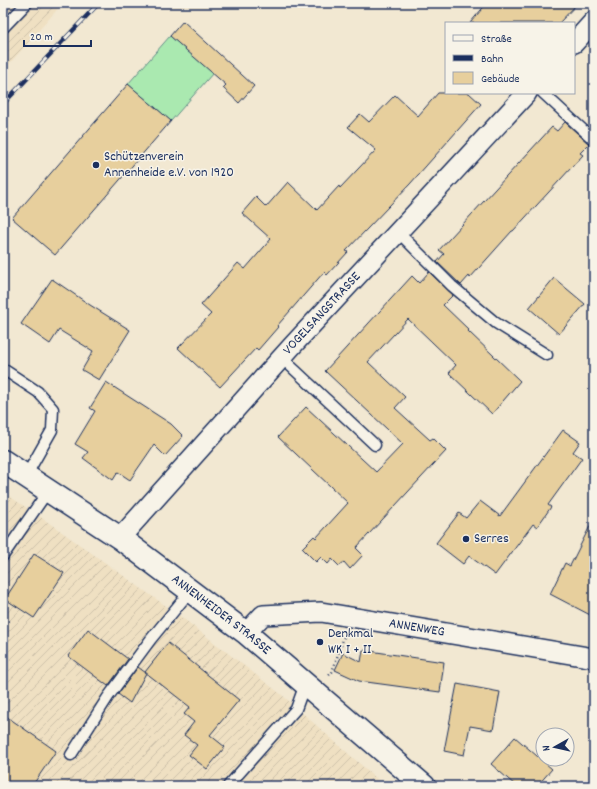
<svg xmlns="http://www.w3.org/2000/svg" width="597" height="789" font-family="Dekko,sans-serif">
<defs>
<pattern id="industrial-furrows" width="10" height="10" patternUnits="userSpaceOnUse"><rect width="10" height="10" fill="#efe0c2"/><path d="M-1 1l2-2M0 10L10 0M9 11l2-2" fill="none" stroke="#ccc0a9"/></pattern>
</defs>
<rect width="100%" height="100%" fill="#f2e8d2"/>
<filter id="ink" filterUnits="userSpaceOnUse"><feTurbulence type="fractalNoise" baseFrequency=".025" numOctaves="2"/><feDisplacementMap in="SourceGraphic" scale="8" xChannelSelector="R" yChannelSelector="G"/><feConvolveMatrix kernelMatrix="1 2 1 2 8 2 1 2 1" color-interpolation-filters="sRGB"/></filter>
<g filter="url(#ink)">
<path fill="url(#industrial-furrows)" d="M 3,3 L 63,3 L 3,71 Z
M 3,492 L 45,520 L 180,616 L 282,695 L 385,786 L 3,786 Z"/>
<path fill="#aae9b0" stroke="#628c87" d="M 170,36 L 213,73 L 171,121 L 128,84 Z"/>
<path fill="#e7cf9d" stroke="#1b2f5e" d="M 487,3 L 578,3 L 559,23 L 470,23 Z
M 183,21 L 254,86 L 239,103 L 223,88 L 226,85 L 170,36 Z
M 128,84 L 171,121 L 55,255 L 12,218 Z
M 438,93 L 469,93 L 481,104 L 410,184 L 346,251 L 348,252 L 327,275 L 324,272 L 277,326 L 278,327 L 258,350 L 256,348 L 220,387 L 178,348 L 211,314 L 201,305 L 238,263 L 245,269 L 271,239 L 242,213 L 256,197 L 266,207 L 288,182 L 317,210 L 339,186 L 340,188 L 376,150 L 348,127 L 360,114 L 369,122 L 395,95 L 418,116 Z
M 565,122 L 589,144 L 580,153 L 583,155 L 513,231 L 512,231 L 470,278 L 469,276 L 461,285 L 437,262 L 444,254 L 439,250 L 552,127 L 557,131 Z
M 429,272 L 453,295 L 443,305 L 469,330 L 468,331 L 520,381 L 492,414 L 449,373 L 456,365 L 408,319 L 368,362 L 405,397 L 395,408 L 430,440 L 433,438 L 446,451 L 356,548 L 363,555 L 350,569 L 344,562 L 339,566 L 332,559 L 328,564 L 321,557 L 316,562 L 302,548 L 314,536 L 316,538 L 348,503 L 278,437 L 306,407 L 376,472 L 403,444 L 325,371 L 412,276 L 419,283 Z
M 554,278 L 585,304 L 559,334 L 529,308 Z
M 52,279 L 90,305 L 130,330 L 99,380 L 82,370 L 93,351 L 59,330 L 50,344 L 21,324 Z
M 106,382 L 171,424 L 183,436 L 165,456 L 154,445 L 130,480 L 118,472 L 113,480 L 83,458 L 88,452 L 75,444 L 95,411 L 90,408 Z
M 563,430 L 580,442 L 573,452 L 582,458 L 548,505 L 551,507 L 537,527 L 533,524 L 495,575 L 469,556 L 463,564 L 436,543 L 459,513 L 466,518 L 480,501 L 500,516 Z
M 594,518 L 594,617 L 550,594 L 565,563 L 570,566 Z
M 34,554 L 64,573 L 34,618 L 5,599 Z
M 88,629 L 128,659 L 108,686 L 68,656 Z
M 168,643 L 239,700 L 210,735 L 225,747 L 207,769 L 189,755 L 197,745 L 184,735 L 194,722 L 184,714 L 190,707 L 145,672 Z
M 363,650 L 444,662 L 440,692 L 359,681 L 335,670 L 343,653 L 361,662 Z
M 138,667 L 146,673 L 130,703 L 118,694 Z
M 457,684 L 500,692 L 493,730 L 470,726 L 464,755 L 444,751 Z
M 3,714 L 56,751 L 32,786 L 3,786 Z
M 515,737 L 552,769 L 537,786 L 516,786 L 491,764 Z"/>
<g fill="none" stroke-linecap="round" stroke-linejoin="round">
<defs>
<path id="service" d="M 3,28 L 27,3
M 543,93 L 594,140
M 398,232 L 452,286 L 496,323 L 547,355
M 282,358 L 375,445
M 3,369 L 38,392 L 53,409 L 52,430 L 26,476
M 3,556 L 48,491
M 71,755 L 108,697 L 151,639 L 191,590
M 228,786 L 296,709 L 305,684"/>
<g id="minor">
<path d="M 574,43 L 594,21"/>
<path id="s1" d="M 120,538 L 293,345 L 527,93"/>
<path id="s2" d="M 246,633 L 263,615 L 321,612 L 594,658"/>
</g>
<g id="tertiary">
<path id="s3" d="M 3,461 L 120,538 L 246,633 L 424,786"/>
</g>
</defs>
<use href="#service" stroke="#1b2f5e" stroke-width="13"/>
<use href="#minor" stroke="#1b2f5e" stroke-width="22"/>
<use href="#tertiary" stroke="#1b2f5e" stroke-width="25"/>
<path stroke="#1b2f5e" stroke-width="2.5" stroke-dasharray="1 3" stroke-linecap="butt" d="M 329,675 L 332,672 L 344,637"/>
<use href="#service" stroke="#f7f3e8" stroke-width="10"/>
<use href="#minor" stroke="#f7f3e8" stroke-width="19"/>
<use href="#tertiary" stroke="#f7f3e8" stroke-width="22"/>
<defs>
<path id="rail" d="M 3,104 L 99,3"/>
</defs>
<use href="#rail" stroke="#1b2f5e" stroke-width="4.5"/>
<use href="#rail" stroke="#f7f3e8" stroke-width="3" stroke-dasharray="9" stroke-linecap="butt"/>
</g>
</g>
<g fill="#1b2f5e" stroke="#f7f3e8" stroke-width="1.5">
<circle cx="96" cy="165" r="4"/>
<circle cx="466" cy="539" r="4"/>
<circle cx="320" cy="642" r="4"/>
</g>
<g text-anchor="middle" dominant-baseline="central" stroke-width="3" stroke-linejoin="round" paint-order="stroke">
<g font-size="14" fill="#1b2f5e" stroke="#f7f3e8" text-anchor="start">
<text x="104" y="157">Schützenverein<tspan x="104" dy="16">Annenheide e.V. von 1920</tspan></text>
<text x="474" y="539">Serres</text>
<text x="328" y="634">Denkmal<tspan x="328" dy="16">WK I + II</tspan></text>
</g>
<g font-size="14" fill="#1b2f5e" stroke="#f7f3e8">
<text stroke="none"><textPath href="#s1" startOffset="302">VOGELSANGSTRASSE</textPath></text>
<text stroke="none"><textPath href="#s3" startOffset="267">ANNENHEIDER STRASSE</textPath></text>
<text stroke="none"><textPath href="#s2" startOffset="180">ANNENWEG</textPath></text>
</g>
</g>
<rect width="597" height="789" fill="none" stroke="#f7f3e8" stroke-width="16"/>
<rect x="8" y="8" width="581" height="773" fill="none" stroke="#1b2f5e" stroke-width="1.5" filter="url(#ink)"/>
<rect x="445" y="22" width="130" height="72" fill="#f7f3e8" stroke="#9fa5b1"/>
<rect x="453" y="35" width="20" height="6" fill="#f7f3e8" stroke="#9fa5b1"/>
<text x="481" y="42" font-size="12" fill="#1b2f5e">Straße</text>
<rect x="453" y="55" width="20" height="6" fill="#1b2f5e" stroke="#9fa5b1"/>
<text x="481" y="62" font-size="12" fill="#1b2f5e">Bahn</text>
<rect x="453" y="72" width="20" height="12" fill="#e7cf9d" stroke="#9fa5b1"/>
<text x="481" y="82" font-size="12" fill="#1b2f5e">Gebäude</text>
<g transform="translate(555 747) rotate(262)"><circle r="19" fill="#f7f3e8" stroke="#9fa5b1"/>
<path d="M0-3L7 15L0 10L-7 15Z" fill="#1b2f5e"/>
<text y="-6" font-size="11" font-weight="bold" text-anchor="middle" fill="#1b2f5e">N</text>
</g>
<path d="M24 40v6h67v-6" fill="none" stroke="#1b2f5e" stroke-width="2"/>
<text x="30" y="40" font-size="12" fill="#1b2f5e" stroke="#f7f3e8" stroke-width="3" paint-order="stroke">20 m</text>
</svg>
